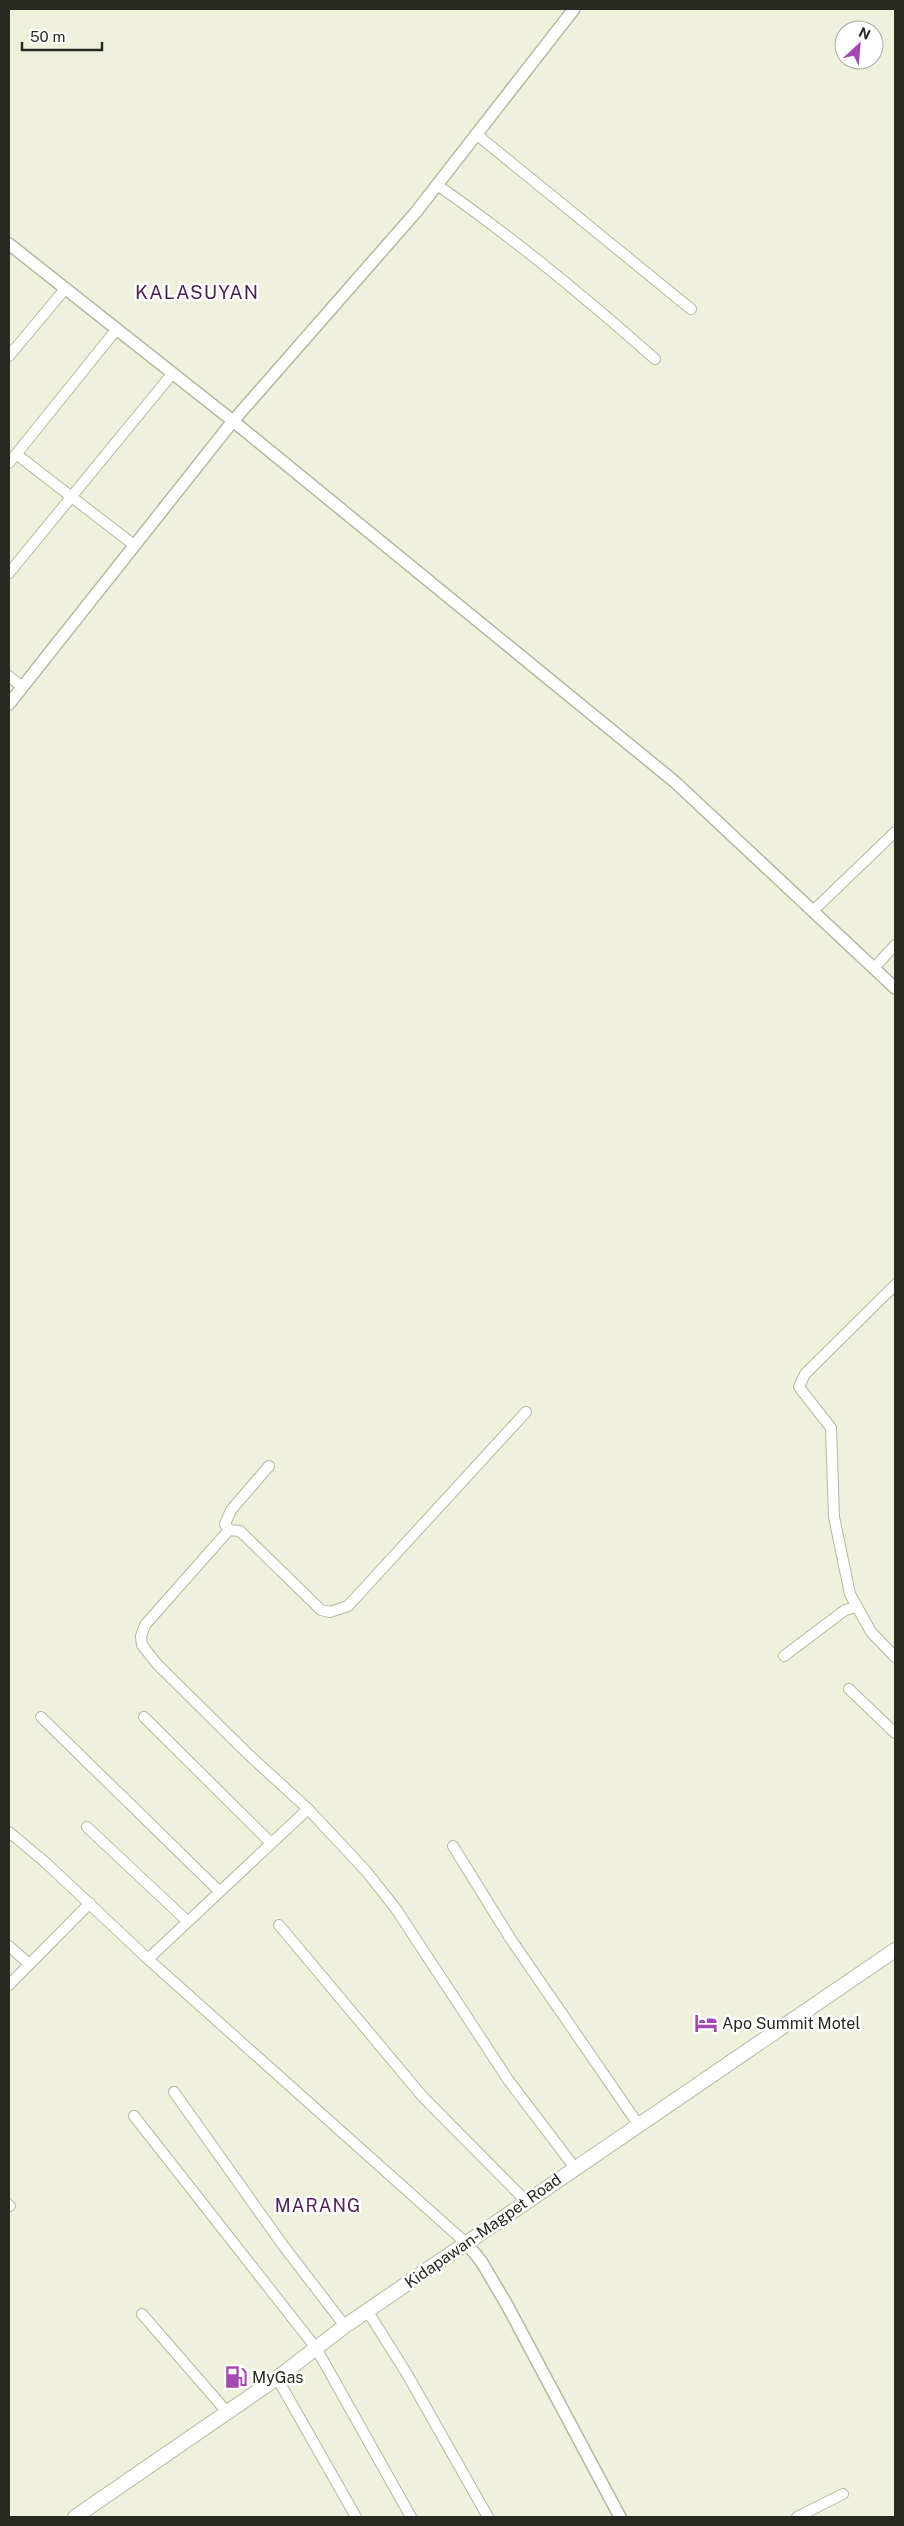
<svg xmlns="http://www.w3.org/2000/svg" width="904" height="2526" font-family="'Public Sans',sans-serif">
<rect width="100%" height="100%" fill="#eff1dc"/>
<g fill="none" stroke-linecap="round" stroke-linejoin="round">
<defs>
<path id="minor" d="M 476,134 L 691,309
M 437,185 C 514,238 585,297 655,359
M 9,356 L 65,289
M 16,454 L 134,545
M 9,463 L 116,330
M 9,573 L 172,374
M 9,676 L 22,687
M 814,910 L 895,832
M 874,968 L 895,945
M 895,1285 L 805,1374 L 799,1387 L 831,1428 L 834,1517 L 850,1594 L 871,1632 L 895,1657
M 526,1412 L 348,1606 L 330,1612 L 321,1610 L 240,1531 L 229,1530 L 145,1625 L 141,1636 L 142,1645 L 157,1664 L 249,1755 L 308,1809 L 366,1871 L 396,1909 L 509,2081 L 575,2168
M 229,1530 L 225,1524 L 231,1510 L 269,1466
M 784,1656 L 845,1610 L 856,1607
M 849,1689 L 895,1733
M 41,1717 L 219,1891
M 144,1717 L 271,1843
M 87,1827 L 187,1921
M 9,1832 L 45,1862 L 148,1959 L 466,2243
M 453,1846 L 510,1938 L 638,2124
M 279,1925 L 423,2097 L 527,2202
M 9,1946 L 29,1964
M 148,1959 L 308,1809
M 9,1985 L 90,1903
M 174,2092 L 282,2244 L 345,2326
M 134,2116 L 316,2348 L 411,2517
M 9,2205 L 10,2206
M 368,2312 L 407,2374 L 488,2517
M 142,2314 L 227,2412
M 277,2378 L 356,2517
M 797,2517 L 843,2494"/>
<path id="tertiary" d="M 9,244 L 233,421 L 675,782 L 895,988
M 9,704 L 233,421 L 416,212 L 574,9
M 466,2243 L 481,2261 L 507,2305 L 620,2517"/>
<path id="secondary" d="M 75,2517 L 277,2378 L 345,2326 L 895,1950"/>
</defs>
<use href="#minor" stroke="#b5b8a3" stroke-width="12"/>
<use href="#tertiary" stroke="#b5b8a3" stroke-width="14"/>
<use href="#secondary" stroke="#b5b8a3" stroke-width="16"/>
<use href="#minor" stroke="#fff" stroke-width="10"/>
<use href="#tertiary" stroke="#fff" stroke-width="11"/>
<use href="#secondary" stroke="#fff" stroke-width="14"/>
</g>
<defs>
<symbol id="hotel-bare" viewBox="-9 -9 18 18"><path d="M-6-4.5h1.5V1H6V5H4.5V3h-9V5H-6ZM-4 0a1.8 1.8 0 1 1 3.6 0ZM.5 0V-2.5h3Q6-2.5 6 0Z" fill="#a448b2" stroke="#fff" stroke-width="2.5" paint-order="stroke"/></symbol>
<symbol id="fuel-bare" viewBox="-9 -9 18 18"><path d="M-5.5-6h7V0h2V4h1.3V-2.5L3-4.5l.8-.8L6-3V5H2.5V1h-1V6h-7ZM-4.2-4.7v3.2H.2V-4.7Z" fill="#a448b2" stroke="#fff" stroke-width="2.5" paint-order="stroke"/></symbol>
</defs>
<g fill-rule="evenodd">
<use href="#hotel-bare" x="690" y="2007" width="32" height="32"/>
<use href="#fuel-bare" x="220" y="2361" width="32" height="32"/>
</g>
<g text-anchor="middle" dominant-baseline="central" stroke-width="5" stroke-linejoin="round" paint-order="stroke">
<g font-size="16" fill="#282921" stroke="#fff" text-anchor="start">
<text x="722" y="2023">Apo Summit Motel</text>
<text x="252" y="2377">MyGas</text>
</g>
<g font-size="16" fill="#282921" stroke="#fff">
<text transform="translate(483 2231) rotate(-35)">Kidapawan-Magpet Road</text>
</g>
<g font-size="18" letter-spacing="1" fill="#4f2255" stroke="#fff">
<text x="318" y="2205">MARANG</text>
</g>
<g font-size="19" letter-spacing="1" fill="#4f2255" stroke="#fff">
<text x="197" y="292">KALASUYAN</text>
</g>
</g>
<rect width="904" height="2526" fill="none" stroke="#282921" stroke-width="20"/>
<g transform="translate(859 45) rotate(26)"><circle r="24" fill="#ffffff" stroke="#a9a9a6"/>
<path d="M0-4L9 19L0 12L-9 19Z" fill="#a448b2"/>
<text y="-8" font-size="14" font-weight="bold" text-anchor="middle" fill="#282921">N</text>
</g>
<path d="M22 42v8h80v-8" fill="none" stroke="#282921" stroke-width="2.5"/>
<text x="30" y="42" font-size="15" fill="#282921" stroke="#ffffff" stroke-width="4" paint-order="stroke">50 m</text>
</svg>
